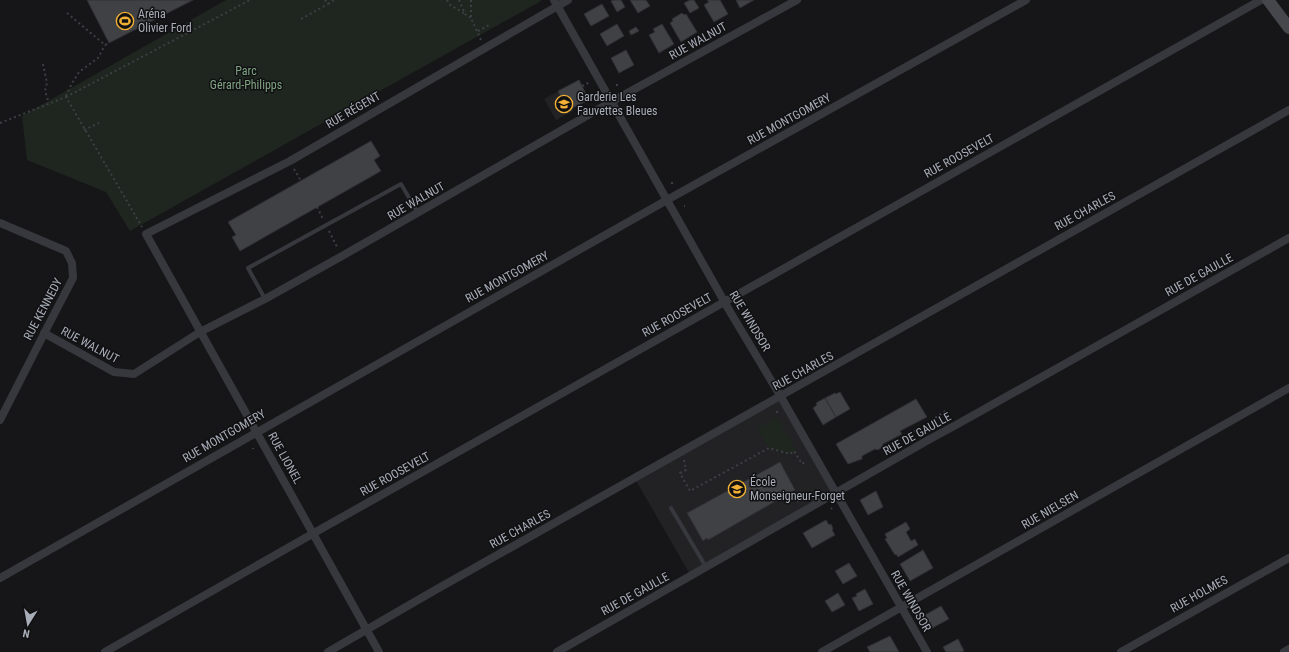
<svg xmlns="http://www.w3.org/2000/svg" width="1289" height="652" font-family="'Roboto Condensed',sans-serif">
<rect width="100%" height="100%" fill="#161618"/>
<path fill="#222225" d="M 579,80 L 589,100 L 573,108 L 573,111 L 556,120 L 544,99 Z
M 781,397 L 836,494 L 691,576 L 635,479 Z"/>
<path fill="#1e261f" d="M 226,0 L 540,0 L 541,1 L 130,231 L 106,192 L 27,160 L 22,116 Z
M 777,417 L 796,450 L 790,454 L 769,448 L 757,429 Z"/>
<path fill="#404145" stroke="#303034" d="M 87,0 L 193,0 L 109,43 Z
M 614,0 L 621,0 L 625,7 L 617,12 L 611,1 Z
M 630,0 L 646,0 L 650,6 L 638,13 Z
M 690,0 L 694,0 L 699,8 L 690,13 L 684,3 Z
M 707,0 L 720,0 L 728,14 L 714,22 L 704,5 L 709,2 Z
M 736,0 L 754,0 L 740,8 Z
M 602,4 L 609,16 L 591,26 L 584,14 Z
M 682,13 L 684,15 L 686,14 L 697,32 L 681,42 L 670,23 L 673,21 L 672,19 Z
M 617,24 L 624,36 L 607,46 L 600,34 Z
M 662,24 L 674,44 L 659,53 L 649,35 L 655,32 L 653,29 Z
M 636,27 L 639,31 L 631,35 L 629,31 Z
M 626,50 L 634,65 L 619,73 L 611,58 Z
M 579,80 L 589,100 L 572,108 L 566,97 L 562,99 L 558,91 Z
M 371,141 L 380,156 L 374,160 L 381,171 L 240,251 L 232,237 L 236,235 L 228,222 Z
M 840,392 L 850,409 L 836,417 L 825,398 L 835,393 L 836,394 Z
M 825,398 L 836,417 L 823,425 L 813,408 L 817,405 L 816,403 Z
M 916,399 L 927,417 L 900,431 L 902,434 L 883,444 L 882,447 L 878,450 L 875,449 L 862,456 L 862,459 L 848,464 L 836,444 Z
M 780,462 L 795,490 L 708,540 L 707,538 L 703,541 L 687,513 Z
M 876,491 L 883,507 L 868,515 L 860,500 Z
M 826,520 L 829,525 L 831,524 L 833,529 L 832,530 L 835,535 L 812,548 L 803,533 Z
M 906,522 L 910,529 L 906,532 L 911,541 L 915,539 L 918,545 L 898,557 L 896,554 L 895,555 L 885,539 L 887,538 L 885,534 Z
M 923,550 L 933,568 L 910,581 L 900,564 Z
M 849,563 L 857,576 L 843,584 L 835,571 Z
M 865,589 L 873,604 L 859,611 L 852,598 L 857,596 L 856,594 Z
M 838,593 L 845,605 L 832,612 L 825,601 Z
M 941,606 L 949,619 L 932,628 L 925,615 Z
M 890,636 L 899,652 L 870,652 L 867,647 Z
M 958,639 L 964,651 L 962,652 L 946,652 L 943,647 Z"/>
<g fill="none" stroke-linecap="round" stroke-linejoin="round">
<path stroke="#3d3f44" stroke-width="2" stroke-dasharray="2 3" stroke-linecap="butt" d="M 325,0 L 328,4 L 334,0
M 447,0 L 449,4 L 465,14
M 459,0 L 465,14 L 471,18
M 471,0 L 471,18 L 481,40
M 67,13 L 105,45 L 109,43
M 301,19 L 328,4
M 478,31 L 489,25
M 43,64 L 47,83 L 45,91 L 49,103
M 582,86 L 590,82
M 617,86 L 617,84
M 66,96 L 71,85 L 79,72 L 98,58 L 105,45
M 66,97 L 250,0
M 0,123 L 66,97 L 142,227
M 84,130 L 99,123
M 294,169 L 301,181
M 672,184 L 672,182
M 684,206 L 685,206
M 317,207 L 323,219
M 329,231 L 338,249
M 777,413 L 777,411
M 906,437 L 947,410
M 253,449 L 253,448
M 684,460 L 686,470 L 680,473 L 690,491 L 769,448 L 790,454 L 794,451 L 802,464 L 805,462
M 792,492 L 800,504
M 831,509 L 832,508"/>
<path stroke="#37383d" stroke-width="4" d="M 265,299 L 248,268 L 401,184 L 418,213
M 671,508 L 706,567"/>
<path stroke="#37383d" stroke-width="8" d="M 554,0 L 729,310 L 781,397 L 927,652
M 0,223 L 66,251 L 72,263 L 73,278 L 50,322 L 0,420
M 44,333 L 114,372 L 134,374 L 200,332 L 265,299 L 342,256 L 611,102 L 797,0
M 0,578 L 667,200 L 1026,0
M 105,652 L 321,529 L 1261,0
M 328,652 L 437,589 L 1289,110
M 379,652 L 146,234 L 290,161 L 568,0
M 557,652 L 930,439 L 956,425 L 1289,238
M 822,652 L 1289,388
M 1121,652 L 1289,558
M 1284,652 L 1289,649"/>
<path stroke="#45474d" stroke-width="12" d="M 1268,0 L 1289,28"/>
</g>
<defs>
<symbol id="stadium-ring" viewBox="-11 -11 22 22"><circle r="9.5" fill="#111113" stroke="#f2b134" stroke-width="1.5"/><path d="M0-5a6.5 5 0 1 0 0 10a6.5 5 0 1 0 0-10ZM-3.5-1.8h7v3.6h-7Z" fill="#f2b134"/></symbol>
<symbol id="school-ring" viewBox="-11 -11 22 22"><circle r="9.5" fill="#111113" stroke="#f2b134" stroke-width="1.5"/><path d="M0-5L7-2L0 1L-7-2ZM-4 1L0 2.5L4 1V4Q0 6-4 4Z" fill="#f2b134"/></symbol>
</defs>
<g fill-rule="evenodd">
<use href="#stadium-ring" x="115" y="11" width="20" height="20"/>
<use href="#school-ring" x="554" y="94" width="20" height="20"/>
<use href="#school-ring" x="727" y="479" width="20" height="20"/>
</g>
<g text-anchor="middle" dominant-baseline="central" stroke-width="3" stroke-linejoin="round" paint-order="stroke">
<g font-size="12" fill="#a8adb8" stroke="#111113" text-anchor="start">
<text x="138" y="14">Aréna<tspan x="138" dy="14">Olivier Ford</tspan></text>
<text x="577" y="97">Garderie Les<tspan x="577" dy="14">Fauvettes Bleues</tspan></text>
<text x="750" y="482">École<tspan x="750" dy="14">Monseigneur-Forget</tspan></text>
</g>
<g font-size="12" fill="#a8adb8" stroke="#111113">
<text transform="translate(698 41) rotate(-29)">RUE WALNUT</text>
<text transform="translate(353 110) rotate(-30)">RUE RÉGENT</text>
<text transform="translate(789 119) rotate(-29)">RUE MONTGOMERY</text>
<text transform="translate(959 156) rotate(-29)">RUE ROOSEVELT</text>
<text transform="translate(416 201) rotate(-30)">RUE WALNUT</text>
<text transform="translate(1085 211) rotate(-29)">RUE CHARLES</text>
<text transform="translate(1199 275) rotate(-29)">RUE DE GAULLE</text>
<text transform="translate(507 277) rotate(-29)">RUE MONTGOMERY</text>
<text transform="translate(43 309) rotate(-62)">RUE KENNEDY</text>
<text transform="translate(677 315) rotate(-29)">RUE ROOSEVELT</text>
<text transform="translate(750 321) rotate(59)">RUE WINDSOR</text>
<text transform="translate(90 345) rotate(28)">RUE WALNUT</text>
<text transform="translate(803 371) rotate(-29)">RUE CHARLES</text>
<text transform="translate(917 434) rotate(-29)">RUE DE GAULLE</text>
<text transform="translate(224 436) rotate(-30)">RUE MONTGOMERY</text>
<text transform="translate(285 458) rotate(61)">RUE LIONEL</text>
<text transform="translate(395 474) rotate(-29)">RUE ROOSEVELT</text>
<text transform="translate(1050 510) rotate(-30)">RUE NIELSEN</text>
<text transform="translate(520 529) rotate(-29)">RUE CHARLES</text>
<text transform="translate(635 594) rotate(-29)">RUE DE GAULLE</text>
<text transform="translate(1199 594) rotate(-29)">RUE HOLMES</text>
<text transform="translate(911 601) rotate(60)">RUE WINDSOR</text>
</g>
<g font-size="12" fill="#7fa381" stroke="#111113">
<text x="246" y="71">Parc<tspan x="246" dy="14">Gérard-Philipps</tspan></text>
</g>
</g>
<g transform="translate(28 624) rotate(191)" stroke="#111113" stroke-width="3" paint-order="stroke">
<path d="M0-3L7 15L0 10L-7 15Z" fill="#a8adb8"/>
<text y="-6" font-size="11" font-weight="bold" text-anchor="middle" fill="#a8adb8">N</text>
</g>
</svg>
